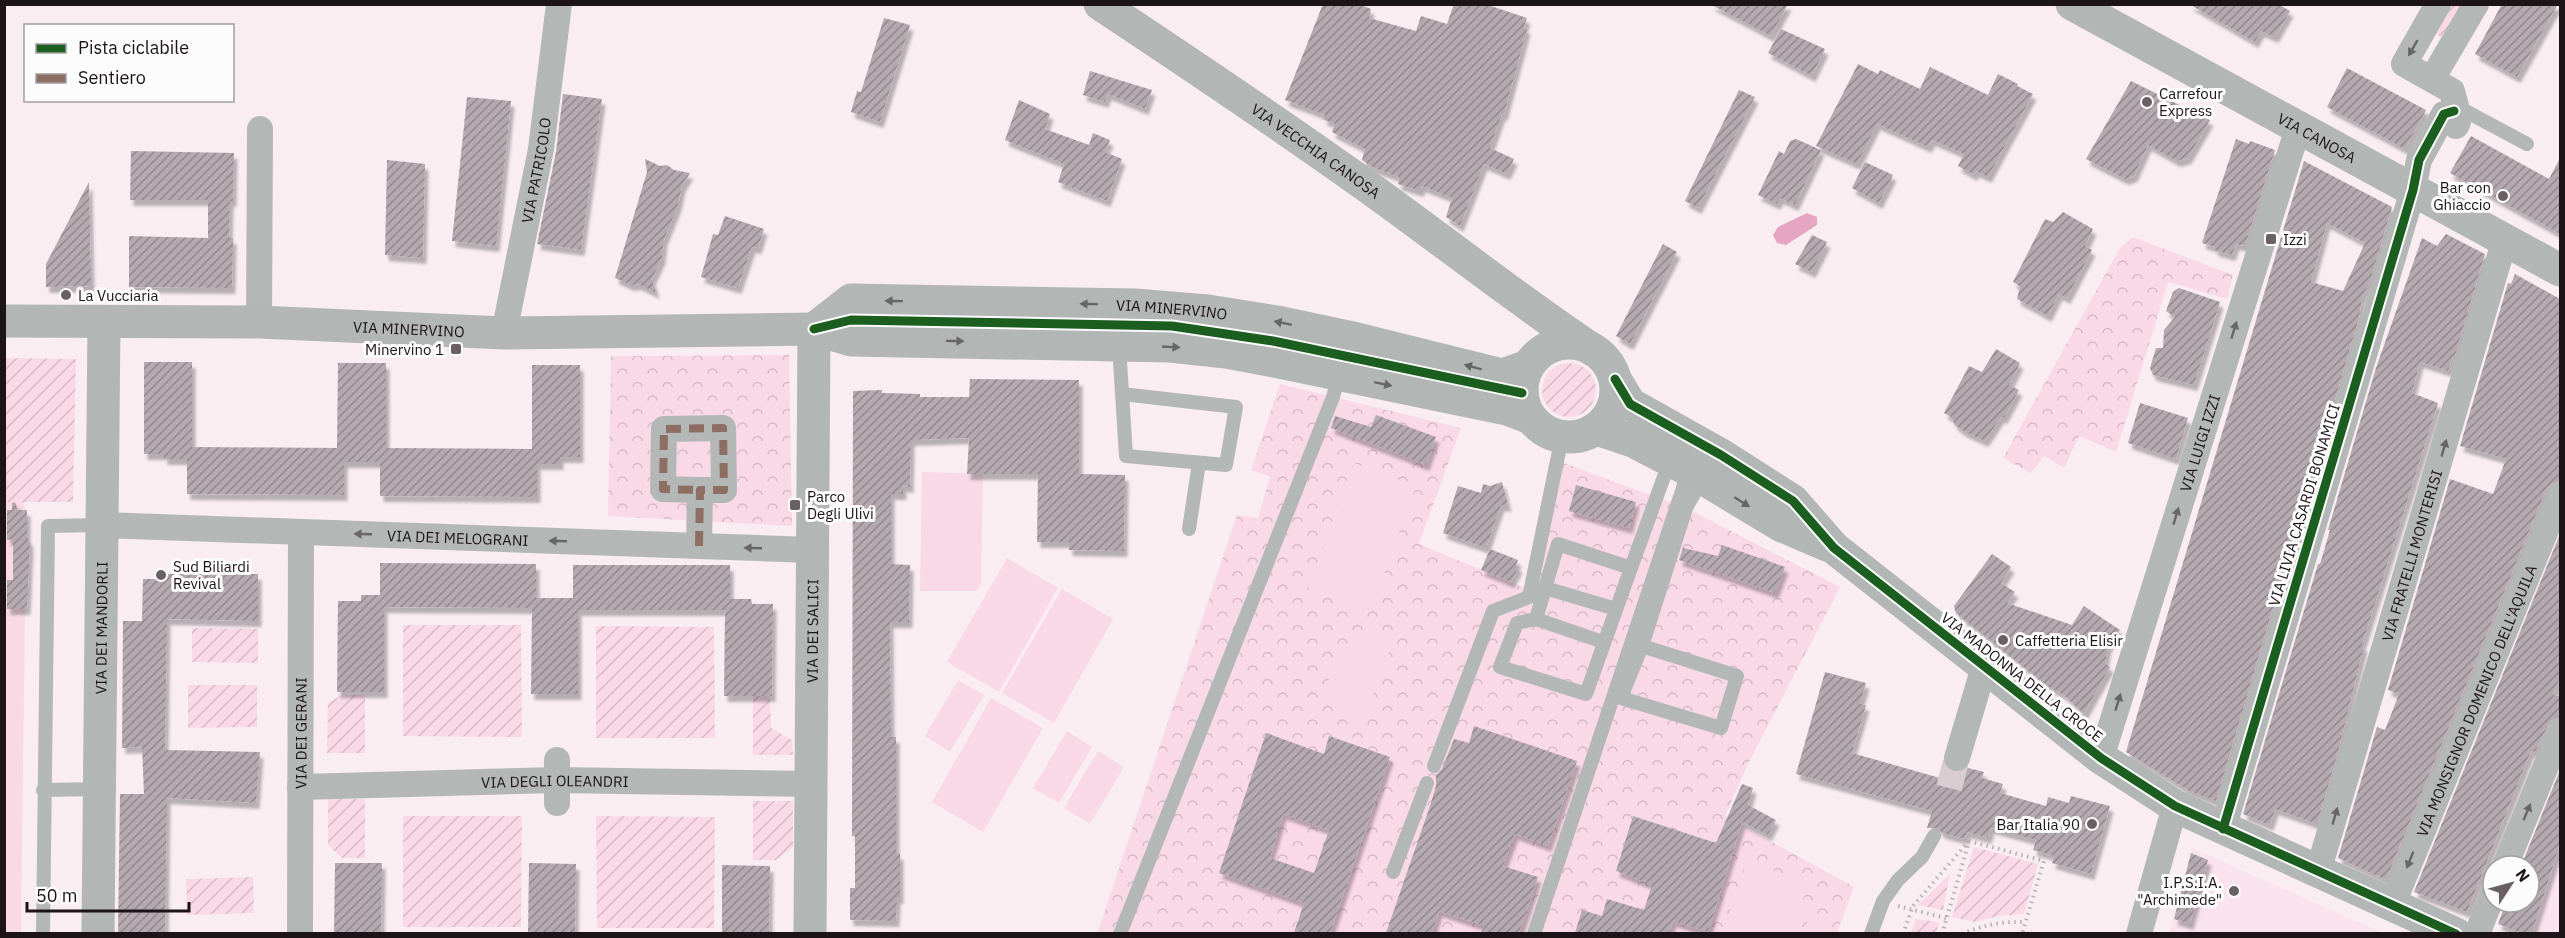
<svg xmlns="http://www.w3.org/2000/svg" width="2565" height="938" font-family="'IBM Plex Sans',sans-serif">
<defs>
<pattern id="park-crowns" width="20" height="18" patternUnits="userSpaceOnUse" patternTransform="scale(1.5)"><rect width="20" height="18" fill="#fad9e7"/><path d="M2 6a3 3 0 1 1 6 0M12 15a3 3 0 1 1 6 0" fill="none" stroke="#d6b9c5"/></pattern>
<pattern id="garden-furrows" width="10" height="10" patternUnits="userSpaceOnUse" patternTransform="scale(1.5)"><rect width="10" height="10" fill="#fad9e7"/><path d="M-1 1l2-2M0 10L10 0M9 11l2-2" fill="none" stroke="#d6b9c5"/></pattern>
<pattern id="building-hatch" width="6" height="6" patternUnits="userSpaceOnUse" patternTransform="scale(1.5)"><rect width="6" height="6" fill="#b4a9ae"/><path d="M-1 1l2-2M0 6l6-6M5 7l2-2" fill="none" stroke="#92888d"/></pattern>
<filter id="shadow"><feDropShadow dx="3.5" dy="6" stdDeviation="1.5" flood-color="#0004"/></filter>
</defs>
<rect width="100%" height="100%" fill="#f9edf2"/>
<path fill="#fbe3ed" d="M 2192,848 L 2383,933 L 2169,934 Z
M 2560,848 L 2560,933 L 2534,933 Z"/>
<path fill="url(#park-crowns)" d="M 2133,237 L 2233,275 L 2227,299 L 2168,282 L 2116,452 L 2079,436 L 2064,468 L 2044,456 L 2031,473 L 2003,458 L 2120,248 Z
M 789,355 L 792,526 L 608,516 L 611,356 Z
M 1280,384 L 1461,428 L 1419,544 L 1525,588 L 1550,458 L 1686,508 L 1840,587 L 1747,766 L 1725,816 L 1854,887 L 1837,933 L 1097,934 L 1237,515 L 1258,518 L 1270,477 L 1251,470 Z"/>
<path fill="url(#garden-furrows)" d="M 2451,5 L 2468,5 L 2447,40 L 2434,33 Z
M 5,358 L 76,359 L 73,502 L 5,502 Z
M1542 390a27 27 0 1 1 54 0a27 27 0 1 1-54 0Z
M 403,625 L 521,625 L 522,737 L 403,736 Z
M 596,626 L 714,627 L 715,738 L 596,738 Z
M 192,628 L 258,629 L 258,663 L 192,662 Z
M 188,685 L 257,685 L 257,727 L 188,728 Z
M 342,695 L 365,695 L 365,753 L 327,753 L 328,703 Z
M 753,696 L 770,696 L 771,728 L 792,740 L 793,755 L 753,755 Z
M 328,799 L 365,799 L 365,858 L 342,858 L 328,845 Z
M 753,801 L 793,801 L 793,847 L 776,860 L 753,860 Z
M 403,816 L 522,816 L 521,927 L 403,927 Z
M 596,816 L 715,817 L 714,928 L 597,928 Z
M 1974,847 L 2038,864 L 2024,914 L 1998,916 L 1975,922 L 1952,917 Z
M 1950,874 L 1943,910 L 1918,905 Z
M 253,877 L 254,913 L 187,915 L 186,879 Z
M 1916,919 L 1939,922 L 1936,933 L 1911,933 Z"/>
<path fill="#fad9e7" d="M 1354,463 L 1416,486 L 1371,611 L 1308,588 Z
M 922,472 L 983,474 L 981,584 L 976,591 L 920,591 Z
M 4,502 L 24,502 L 25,510 L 27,510 L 27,540 L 30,543 L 29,576 L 27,580 L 27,609 L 25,610 L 21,933 L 5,934 Z
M 1007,558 L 1058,588 L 999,692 L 947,662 Z
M 1062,589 L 1113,619 L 1054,723 L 1002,693 Z
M 1377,633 L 1394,638 L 1360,729 C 1308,704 1325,645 1377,633 Z
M 958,680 L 984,695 L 950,752 L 925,736 Z
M 991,698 L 1043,728 L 983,832 L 932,802 Z
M 1067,731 L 1092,747 L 1059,803 L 1033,788 Z
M 1098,751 L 1124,767 L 1090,824 L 1064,808 Z
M 1747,862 L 1809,883 L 1791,933 L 1722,933 Z
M 1808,921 L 1827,929 L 1826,933 L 1803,933 Z"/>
<path fill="#e6a5c2" d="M 1807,213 L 1817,217 L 1817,225 L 1786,245 L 1777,243 L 1773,235 L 1778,227 Z"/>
<path fill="url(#building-hatch)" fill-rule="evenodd" filter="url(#shadow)" d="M 1323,4 L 1358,4 L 1371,9 L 1369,18 L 1416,31 L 1421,16 L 1447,24 L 1454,4 L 1485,4 L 1527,18 L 1524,27 L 1527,29 L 1504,115 L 1502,114 L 1490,148 L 1514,159 L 1507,174 L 1484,164 L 1460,226 L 1446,217 L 1452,198 L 1422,186 L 1420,191 L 1398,184 L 1399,177 L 1374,168 L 1362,160 L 1365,149 L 1332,132 L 1335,124 L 1323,119 L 1325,115 L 1285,100 Z
M 1710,4 L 1788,4 L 1771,36 Z
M 2189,4 L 2278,4 L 2290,11 L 2275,37 L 2261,31 L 2255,42 Z
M 2502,4 L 2558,4 L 2517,77 L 2475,54 Z
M 884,18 L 910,25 L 880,122 L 851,112 L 857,91 L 861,92 Z
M 1781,29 L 1825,49 L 1812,76 L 1768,53 Z
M 1858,64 L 1878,74 L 1880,70 L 1920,89 L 1930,67 L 1988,95 L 1998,74 L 2018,84 L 2017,86 L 2033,94 L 1988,177 L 1976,171 L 1974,175 L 1958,166 L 1964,154 L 1932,140 L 1928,147 L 1877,124 L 1857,164 L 1816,146 Z
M 2347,68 L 2426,110 L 2405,149 L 2327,107 Z
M 1090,71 L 1152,90 L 1145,109 L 1108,94 L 1105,102 L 1083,95 Z
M 2131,81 L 2210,120 L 2188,158 L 2177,161 L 2148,145 L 2134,176 L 2125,179 L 2086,159 Z
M 1739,90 L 1755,97 L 1698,208 L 1685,201 Z
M 563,94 L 602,99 L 581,250 L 537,244 L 556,152 Z
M 467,97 L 511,101 L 496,246 L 452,241 Z
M 1019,100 L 1050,114 L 1045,129 L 1089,145 L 1093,133 L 1110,140 L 1105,152 L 1122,159 L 1107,201 L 1058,182 L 1064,164 L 1005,140 Z
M 2471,136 L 2549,179 L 2560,158 L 2560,234 L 2450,173 Z
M 1796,139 L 1821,150 L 1795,205 L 1780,198 L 1777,204 L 1758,195 L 1779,151 L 1784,154 L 1790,141 Z
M 2236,139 L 2249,144 L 2250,141 L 2275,150 L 2245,246 L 2236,244 L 2232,255 L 2214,250 L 2215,247 L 2202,243 Z
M 131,151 L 234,153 L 233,201 L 230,201 L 229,238 L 233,238 L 232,288 L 129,287 L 129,236 L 208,238 L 208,200 L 130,200 Z
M 645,159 L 660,166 L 667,165 L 674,170 L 690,173 L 682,186 L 678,205 L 664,240 L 662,258 L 652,279 L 656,293 L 638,284 L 631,285 L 615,278 L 647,172 Z
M 387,160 L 425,164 L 423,258 L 385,255 Z
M 2304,161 L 2392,207 L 2370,281 L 2362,298 L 2359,318 L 2299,522 L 2296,521 L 2284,556 L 2288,557 L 2216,801 L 2189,791 L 2126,752 ZM 2327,223 L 2365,243 L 2343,291 L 2311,282 Z
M 1865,162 L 1893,175 L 1879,203 L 1852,188 Z
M 89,182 L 91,286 L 46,287 L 46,264 Z
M 2063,212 L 2093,229 L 2085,246 L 2092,250 L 2067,298 L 2059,294 L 2048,316 L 2017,299 L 2020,286 L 2013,282 L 2045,219 L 2053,222 Z
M 725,216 L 764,229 L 758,248 L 752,247 L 738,288 L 701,277 L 713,234 L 718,235 Z
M 2446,234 L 2485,254 L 2455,356 L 2453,356 L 2448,371 L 2420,362 L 2412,393 L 2438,403 L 2362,645 L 2364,646 L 2337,756 L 2317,824 L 2275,809 L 2270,825 L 2243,814 L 2318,564 L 2320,564 L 2330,530 L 2328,530 L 2376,368 L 2422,238 L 2437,246 Z
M 1812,235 L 1827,242 L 1812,272 L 1795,264 Z
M 1663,244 L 1677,252 L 1630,344 L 1616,336 Z
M 2515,274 L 2560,299 L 2560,481 L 2551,484 L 2546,490 L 2386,880 L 2338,858 L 2377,727 L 2385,730 L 2399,694 L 2388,690 L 2450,479 L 2493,494 L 2506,459 L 2460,446 L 2508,283 L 2511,284 Z
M 2179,288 L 2220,302 L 2194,385 L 2153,375 L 2150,368 L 2156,348 L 2163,348 L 2164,330 L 2175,317 L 2166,311 L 2173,292 Z
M 1996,349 L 2020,363 L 2009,385 L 2019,390 L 2004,418 L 2001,417 L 1985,441 L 1965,432 L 1955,425 L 1951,417 L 1944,413 L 1969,366 L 1982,372 Z
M 144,362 L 192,362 L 192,447 L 337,448 L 338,363 L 386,363 L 386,448 L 532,449 L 532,365 L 580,365 L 580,457 L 560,457 L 560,464 L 537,464 L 537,497 L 380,496 L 380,462 L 344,462 L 344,495 L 187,494 L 187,459 L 164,459 L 164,454 L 144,454 Z
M 970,379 L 1079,380 L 1079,474 L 1125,475 L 1124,551 L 1069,550 L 1069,542 L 1037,542 L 1038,474 L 967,474 L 969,438 L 911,440 L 910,487 L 903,486 L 903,494 L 891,494 L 891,564 L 910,565 L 909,622 L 890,622 L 891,737 L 896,737 L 896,854 L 900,854 L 900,898 L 897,898 L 896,921 L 850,920 L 850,888 L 855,888 L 855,836 L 852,836 L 853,391 L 882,390 L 882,393 L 920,394 L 920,397 L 969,397 Z
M 2140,403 L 2188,418 L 2176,459 L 2128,443 Z
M 1376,415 L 1436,437 L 1426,465 L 1331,428 L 1335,416 L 1371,427 Z
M 1502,482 L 1508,506 L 1501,505 L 1486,548 L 1443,533 L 1458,486 L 1481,493 L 1483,484 L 1490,486 Z
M 1576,485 L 1636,502 L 1629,528 L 1569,511 Z
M 15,502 L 18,510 L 27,510 L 27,536 L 30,543 L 27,609 L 7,609 L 7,580 L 13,580 L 13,539 L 7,540 L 7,510 L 12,510 L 12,503 Z
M 2560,534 L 2560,677 L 2553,695 L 2560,696 L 2560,717 L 2550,721 L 2535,752 L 2531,751 L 2467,912 L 2414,892 Z
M 1722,545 L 1785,567 L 1775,593 L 1679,560 L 1683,548 L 1718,556 Z
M 1490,549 L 1518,560 L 1516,565 L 1519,567 L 1511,582 L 1481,570 Z
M 1992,554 L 2011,567 L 2001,583 L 2015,592 L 2007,603 L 2072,625 L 2084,606 L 2120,630 L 2108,646 L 2105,663 L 2110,667 L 2084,714 L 2064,695 L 2049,687 L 1956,613 L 1954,606 Z
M 380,563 L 536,564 L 536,598 L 573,598 L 573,565 L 730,565 L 730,599 L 751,599 L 752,604 L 773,604 L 772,696 L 724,696 L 725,610 L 578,610 L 578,694 L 531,694 L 532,608 L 384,607 L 384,692 L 337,692 L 338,601 L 361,601 L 361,595 L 380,595 Z
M 162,574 L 258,574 L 258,621 L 167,619 L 165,750 L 260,752 L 256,803 L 167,798 L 165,933 L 118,933 L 120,794 L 144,794 L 142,747 L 122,748 L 123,621 L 142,621 L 143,579 L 161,579 Z
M 1825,672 L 1866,683 L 1860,704 L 1866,705 L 1852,753 L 1940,778 L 1944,764 L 1953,772 L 1961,772 L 1968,768 L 1984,772 L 1982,778 L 2003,784 L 2000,793 L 2046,806 L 2048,797 L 2069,803 L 2071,796 L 2110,806 L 2091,874 L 2052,863 L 2054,856 L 2033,850 L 2036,840 L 1991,828 L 1988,838 L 1967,832 L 1965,839 L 1942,833 L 1938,828 L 1927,828 L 1932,811 L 1796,774 Z
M 1474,726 L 1577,761 L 1548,846 L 1515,834 L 1503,866 L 1538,877 L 1519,933 L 1481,933 L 1484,926 L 1439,911 L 1432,933 L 1386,933 L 1430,806 L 1436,786 L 1436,775 L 1442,769 L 1454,739 L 1469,743 Z
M 1266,733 L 1324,754 L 1329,736 L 1390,757 L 1330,933 L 1294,933 L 1304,903 L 1219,873 ZM 1283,814 L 1329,830 L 1314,873 L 1270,858 Z
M 2560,770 L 2560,844 L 2532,933 L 2521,933 L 2498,924 L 2506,902 L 2529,902 L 2529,866 L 2521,866 Z
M 1742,784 L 1753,788 L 1748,805 L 1776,820 L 1768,835 L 1742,822 L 1708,932 L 1673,921 L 1669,933 L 1575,933 L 1582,910 L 1602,916 L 1607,899 L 1644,910 L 1652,885 L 1616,871 L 1633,816 L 1716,843 Z
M 2191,853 L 2208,860 L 2190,924 L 2174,919 Z
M 335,863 L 382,863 L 381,932 L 334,933 Z
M 529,863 L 576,864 L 575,932 L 528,933 Z
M 722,865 L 770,866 L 769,933 L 722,933 Z"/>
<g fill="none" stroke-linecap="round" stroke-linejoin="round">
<path stroke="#d8ccd1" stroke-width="26" stroke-dasharray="26 13" stroke-linecap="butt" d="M 1949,788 L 1957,758"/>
<path stroke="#b1b1b1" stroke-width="4" stroke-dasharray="1.5 4.5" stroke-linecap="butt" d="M 1969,841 L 2044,861 L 2022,934
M 1898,906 L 1946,918
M 1903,934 L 1913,906 L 1969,841
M 1942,934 L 1968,845
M 1962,934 C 1983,925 2003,921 2025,922"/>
<path stroke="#b3b7b6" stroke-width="14" d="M 2456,106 L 2527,144
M 1119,346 L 1126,456 L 1226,465 L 1236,407 L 1122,394
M 1189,529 L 1199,463
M 1631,568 L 1586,694 L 1500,667 L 1517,623 L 1536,619 L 1558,544 L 1631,568 L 1670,460
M 1545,588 L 1616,609
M 1536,619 L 1603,642
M 1642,646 L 1737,676 L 1721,728 L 1621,698 L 1642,646 L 1686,508 L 1703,478
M 1434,766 L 1493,611 L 1529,597 L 1562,437
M 43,790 L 99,789
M 1393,872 L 1427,783
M 43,934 L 48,526 L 102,525
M 1120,934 L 1333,397 L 1339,375
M 1534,934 L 1689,470
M 1871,934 L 1883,901 L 1898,880 L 1922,857 L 1934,836"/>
<g stroke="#b3b7b6" stroke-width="26">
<path d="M 2438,4 L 2404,64 L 2452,91 L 2456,106 L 2454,111 L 2458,122 L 2456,126"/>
<path d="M 2432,79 L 2476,4"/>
<path d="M 259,322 L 260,129"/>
<path id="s1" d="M 504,333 L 541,149 L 559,4"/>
<path id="s2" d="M 102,525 L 812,550"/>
<path d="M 699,546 L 700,490 L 724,490 L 723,428 L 664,429 L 663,489 L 700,490"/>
<path d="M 1957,758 L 1984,667"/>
<path id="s3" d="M 2101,758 L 2298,128"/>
<path d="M 557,760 L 557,803"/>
<path id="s4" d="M 300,787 L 557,780 L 811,784"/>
<path d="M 2223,829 L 2413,190 L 2419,160 L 2444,114 L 2454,111"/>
<path d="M 2505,866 L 2560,732"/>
<path id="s5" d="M 2318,872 L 2505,239"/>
<path id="s6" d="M 2392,906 L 2560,496"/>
<path id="s7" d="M 300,934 L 301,532"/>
<path d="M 2139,934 L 2175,806"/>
<path d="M 2477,934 L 2493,894"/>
</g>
<g stroke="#b2b6b5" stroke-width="33">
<path id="s8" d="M 1100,4 C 1189,63 1277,122 1364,184 C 1441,239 1515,298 1593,350"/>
<path id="s9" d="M 2072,4 L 2560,270"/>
<path id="s10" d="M 4,321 L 259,322 L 504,333 L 814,329 L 851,340 L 1170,346 L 1226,352 L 1269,360 L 1507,409 L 1531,418"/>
<path id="s11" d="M 814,329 L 851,300 L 1135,305 L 1208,311 L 1277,322 L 1357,339 L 1502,375 L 1528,366"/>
<circle cx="1569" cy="390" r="47"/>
<path d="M 1615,379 L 1630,404 L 1721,455 L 1793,501 L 1834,548 L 2101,758 L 2175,806 L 2456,934"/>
<path d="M 1597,429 L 1633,441 L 1689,470 L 1780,525 L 1827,545"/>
<path id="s12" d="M 98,934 L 104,322"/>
<path id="s13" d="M 810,934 L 814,329"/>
</g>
<path stroke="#8d6e63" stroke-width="8" stroke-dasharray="15 8" stroke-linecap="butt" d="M 699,546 L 700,490 L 724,490 L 723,428 L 664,429 L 663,489 L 700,490"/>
<defs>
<path id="cycleway" d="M 814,329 L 851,320 L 1172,326 L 1273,341 L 1522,393
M 1615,379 L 1630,404 L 1721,455 L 1793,501 L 1834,548 L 2101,758 L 2175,806 L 2456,934
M 2223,829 L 2413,190 L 2419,160 L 2444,114 L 2454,111"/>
</defs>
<use href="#cycleway" stroke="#fcfcfc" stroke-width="13"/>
<use href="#cycleway" stroke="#1b5e20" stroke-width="9"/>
</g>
<defs><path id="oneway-solid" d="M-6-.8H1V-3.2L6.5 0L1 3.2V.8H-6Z" transform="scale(1.5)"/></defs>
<g fill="#686667">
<use href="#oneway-solid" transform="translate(2413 48) rotate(120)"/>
<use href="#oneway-solid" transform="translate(2234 330) rotate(-73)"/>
<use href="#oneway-solid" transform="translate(2444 448) rotate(-74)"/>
<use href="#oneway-solid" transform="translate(2176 516) rotate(-73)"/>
<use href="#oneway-solid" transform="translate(363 534) rotate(-178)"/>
<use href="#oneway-solid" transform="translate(558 541) rotate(-178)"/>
<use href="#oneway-solid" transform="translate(753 548) rotate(-178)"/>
<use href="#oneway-solid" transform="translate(2118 702) rotate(-73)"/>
<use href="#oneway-solid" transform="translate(2527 812) rotate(-67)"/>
<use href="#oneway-solid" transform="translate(2335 816) rotate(-74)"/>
<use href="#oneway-solid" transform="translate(2410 860) rotate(112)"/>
</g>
<g fill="#686566">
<use href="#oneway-solid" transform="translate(894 301) rotate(-179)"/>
<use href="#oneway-solid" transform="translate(1089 304) rotate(-179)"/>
<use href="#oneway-solid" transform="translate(1283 323) rotate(-168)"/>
<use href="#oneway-solid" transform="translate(955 341) rotate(1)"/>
<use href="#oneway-solid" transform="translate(1171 347) rotate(3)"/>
<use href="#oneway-solid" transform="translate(1473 367) rotate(-165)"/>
<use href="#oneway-solid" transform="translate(1383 384) rotate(12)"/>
<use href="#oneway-solid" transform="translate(1742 502) rotate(32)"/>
</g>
<g fill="#6a6064" stroke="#fcfcfc" stroke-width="2">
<circle cx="2147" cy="102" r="6"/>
<circle cx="2503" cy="196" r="6"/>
<rect x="2265" y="233" width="12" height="12" rx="3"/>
<circle cx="66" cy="295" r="6"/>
<rect x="450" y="343" width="12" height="12" rx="3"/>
<rect x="789" y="499" width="12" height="12" rx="3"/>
<circle cx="161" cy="575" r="6"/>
<circle cx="2003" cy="640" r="6"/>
<circle cx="2092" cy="824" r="6"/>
<circle cx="2234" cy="891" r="6"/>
</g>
<g text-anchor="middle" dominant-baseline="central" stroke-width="6" stroke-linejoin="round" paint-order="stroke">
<g font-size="15" fill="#1d1418" stroke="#fcfcfc" text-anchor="start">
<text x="2159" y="93">Carrefour<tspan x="2159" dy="17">Express</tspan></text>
<text x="2491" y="187" text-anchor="end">Bar con<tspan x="2491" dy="17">Ghiaccio</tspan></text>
<text x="2283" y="239">Izzi</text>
<text x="78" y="295">La Vucciaria</text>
<text x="444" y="349" text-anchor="end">Minervino 1</text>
<text x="807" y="496">Parco<tspan x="807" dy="17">Degli Ulivi</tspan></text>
<text x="173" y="566">Sud Biliardi<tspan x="173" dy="17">Revival</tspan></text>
<text x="2015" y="640">Caffetteria Elisir</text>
<text x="2080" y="824" text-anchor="end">Bar Italia 90</text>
<text x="2222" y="882" text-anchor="end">I.P.S.I.A.<tspan x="2222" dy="17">"Archimede"</tspan></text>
</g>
<g font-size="15" fill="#1d1418" stroke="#fcfcfc">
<text stroke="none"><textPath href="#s9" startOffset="279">VIA CANOSA</textPath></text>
<text stroke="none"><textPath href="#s8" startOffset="261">VIA VECCHIA CANOSA</textPath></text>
<text stroke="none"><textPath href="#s1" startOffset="166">VIA PATRICOLO</textPath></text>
<text stroke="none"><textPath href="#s11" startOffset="368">VIA MINERVINO</textPath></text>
<text stroke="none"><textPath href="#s10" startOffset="405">VIA MINERVINO</textPath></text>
<text stroke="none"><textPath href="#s3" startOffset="330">VIA LUIGI IZZI</textPath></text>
<text transform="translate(2304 505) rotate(-73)">VIA LIVIA CASARDI BONAMICI</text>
<text stroke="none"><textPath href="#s2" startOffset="356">VIA DEI MELOGRANI</textPath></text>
<text stroke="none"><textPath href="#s5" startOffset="330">VIA FRATELLI MONTERISI</textPath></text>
<text stroke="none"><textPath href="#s12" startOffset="306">VIA DEI MANDORLI</textPath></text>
<text stroke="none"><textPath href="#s13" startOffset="303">VIA DEI SALICI</textPath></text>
<text transform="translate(2022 677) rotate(38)">VIA MADONNA DELLA CROCE</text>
<text stroke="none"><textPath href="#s6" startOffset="222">VIA MONSIGNOR DOMENICO DELL'AQUILA</textPath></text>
<text stroke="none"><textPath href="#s7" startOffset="201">VIA DEI GERANI</textPath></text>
<text stroke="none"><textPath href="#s4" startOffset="255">VIA DEGLI OLEANDRI</textPath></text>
</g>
</g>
<rect width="2565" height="938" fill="none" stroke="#1d1418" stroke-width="12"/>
<rect x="24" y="24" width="210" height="78" fill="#fcfcfc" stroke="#a39fa1" stroke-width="1.5"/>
<rect x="36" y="44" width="30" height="9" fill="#1b5e20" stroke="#a39fa1" stroke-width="1.5"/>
<text x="78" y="54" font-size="18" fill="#1d1418">Pista ciclabile</text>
<rect x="36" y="74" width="30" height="9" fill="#8d6e63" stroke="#a39fa1" stroke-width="1.5"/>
<text x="78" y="84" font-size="18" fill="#1d1418">Sentiero</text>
<g transform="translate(2511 884) rotate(54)"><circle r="28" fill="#fcfcfc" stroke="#a39fa1" stroke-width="1.5"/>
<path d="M0-4.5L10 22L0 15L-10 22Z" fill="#6a6064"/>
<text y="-9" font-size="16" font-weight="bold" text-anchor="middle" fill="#1d1418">N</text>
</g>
<path d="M27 902v9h162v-9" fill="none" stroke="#1d1418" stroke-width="3"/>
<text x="36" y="902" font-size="18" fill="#1d1418" stroke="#fcfcfc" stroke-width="4.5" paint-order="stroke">50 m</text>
</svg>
